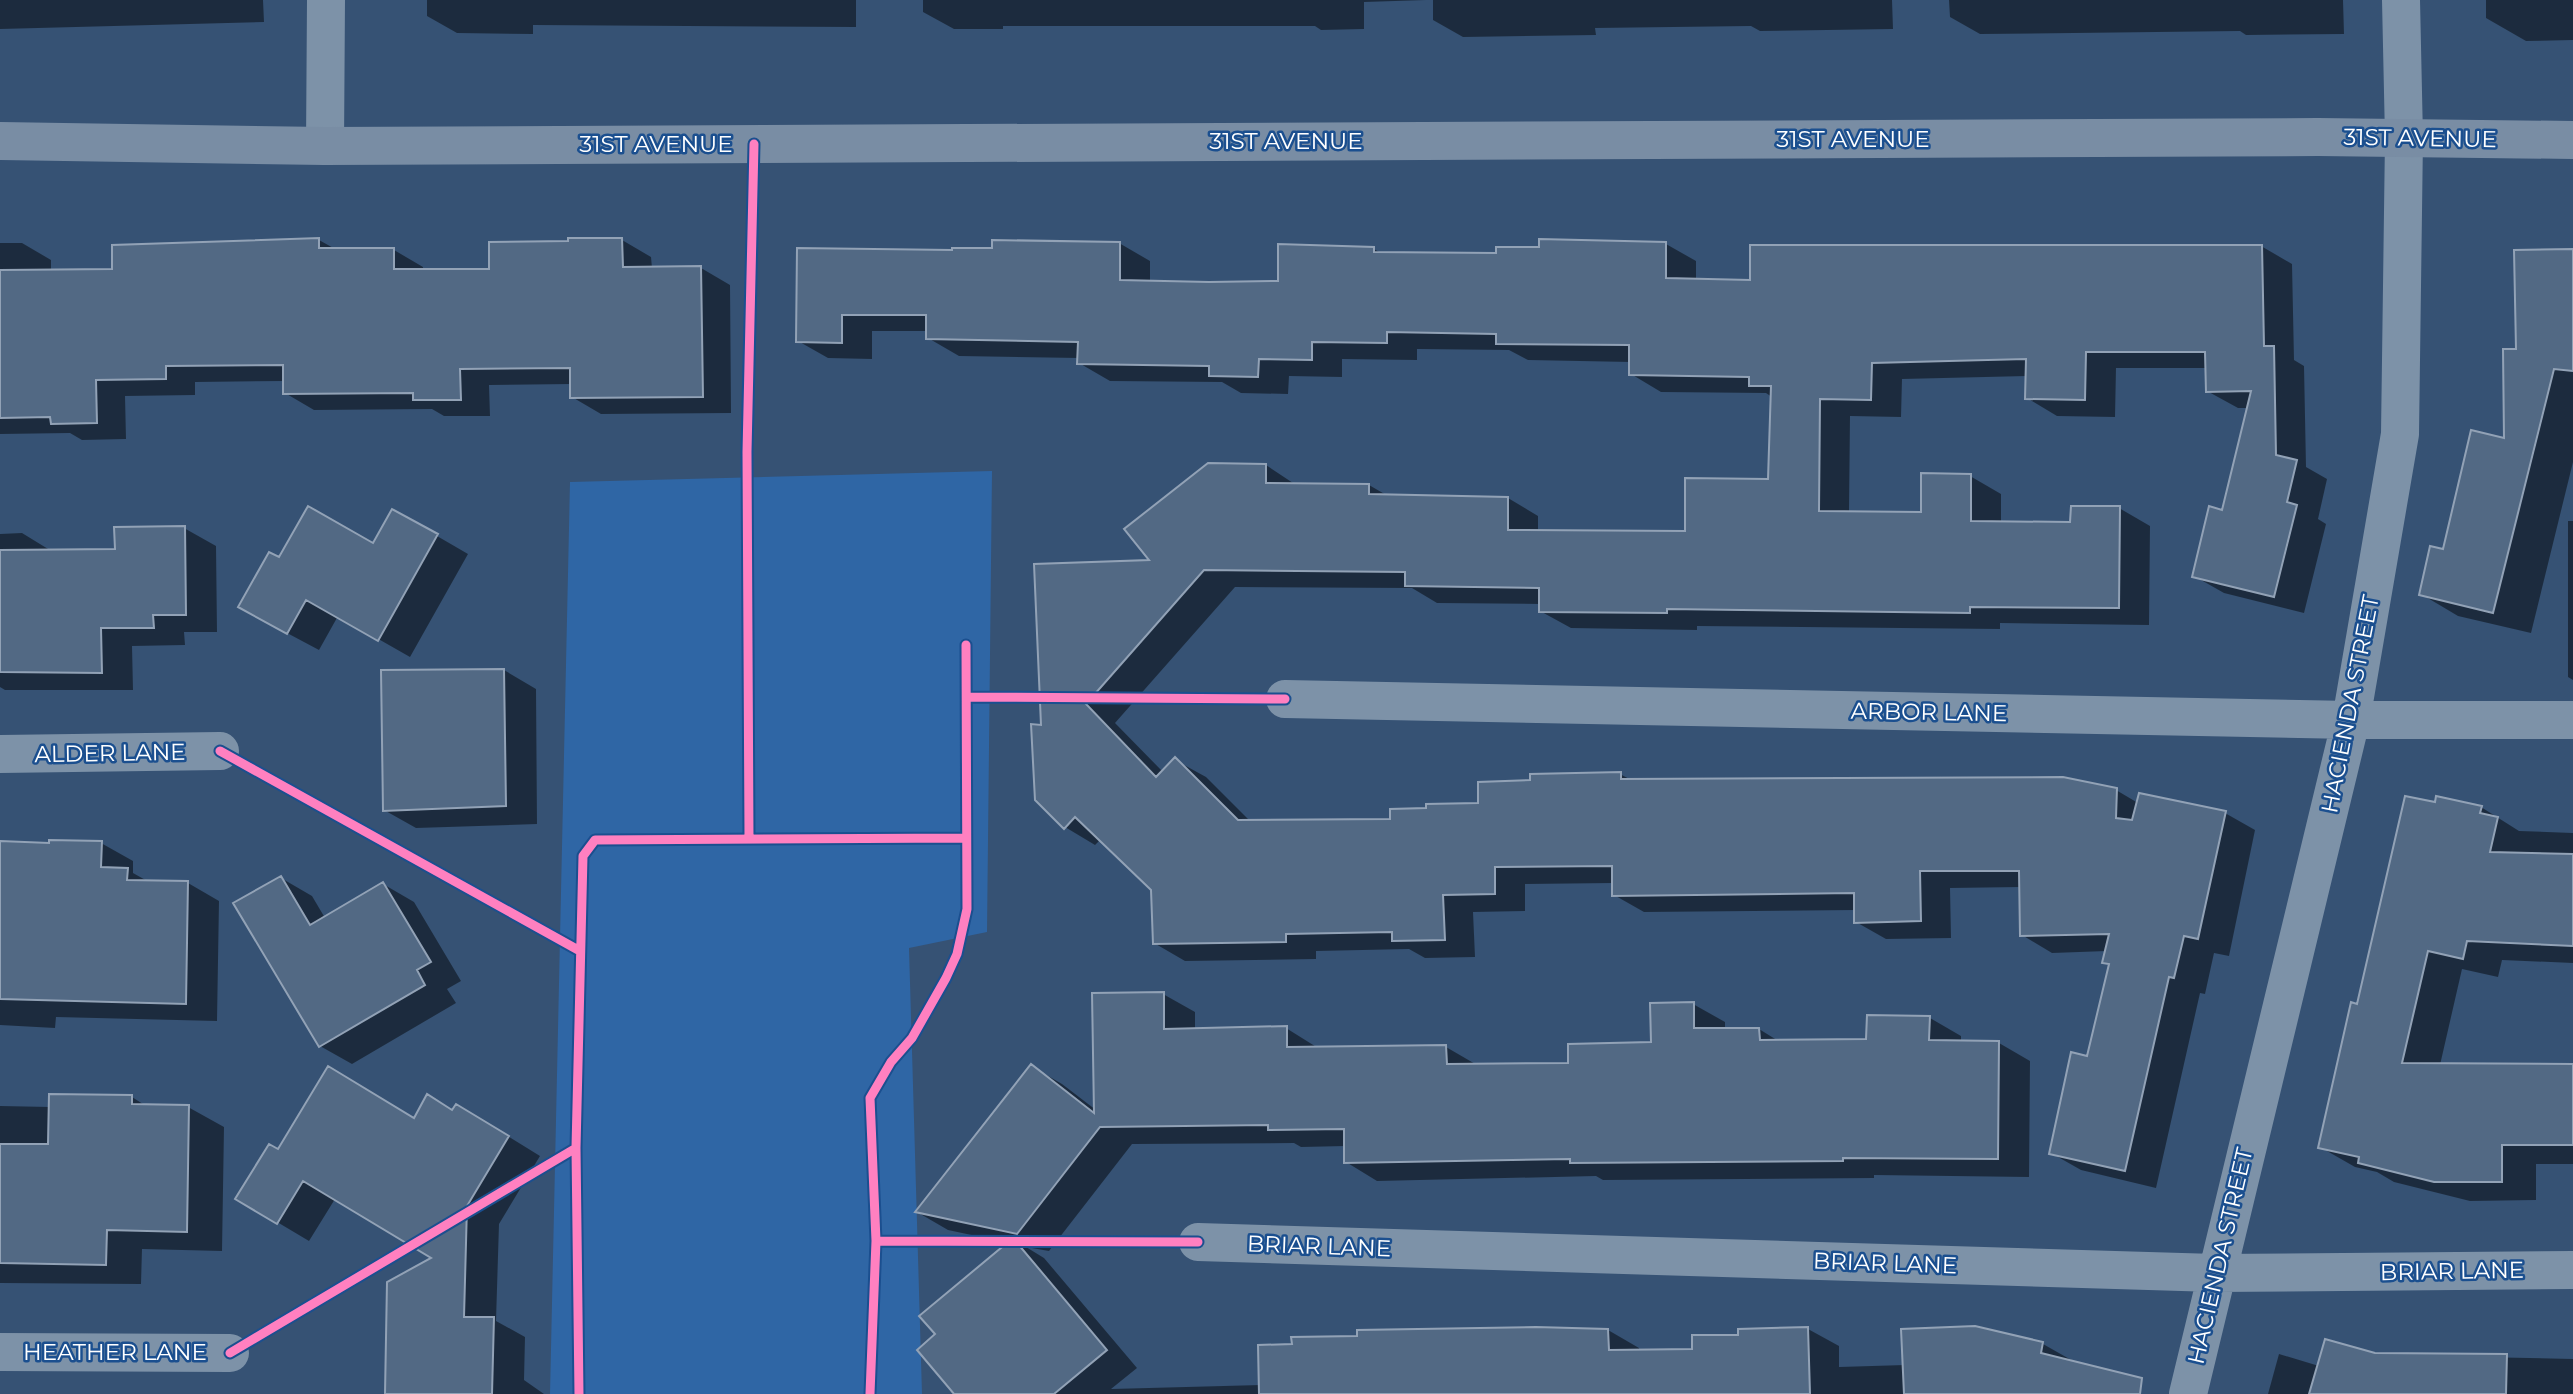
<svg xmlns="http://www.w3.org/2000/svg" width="2573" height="1394" font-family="Montserrat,sans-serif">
<rect width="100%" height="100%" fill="#365274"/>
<path fill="#2f66a5" d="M 992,471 L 987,932 L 909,948 L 922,1394 L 550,1394 L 570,482 Z"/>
<path fill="#0007" d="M 0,0 L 263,0 L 264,22 L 0,29 Z
M 427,0 L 856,0 L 856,27 L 533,25 L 533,34 L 457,33 L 427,16 Z
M 923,0 L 1426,0 L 1364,2 L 1364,29 L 1321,30 L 1315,26 L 1003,26 L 1003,29 L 954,29 L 923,12 Z
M 1433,0 L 1892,0 L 1893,29 L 1760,31 L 1751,26 L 1595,28 L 1596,35 L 1463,37 L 1433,20 Z
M 1949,0 L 2343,0 L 2344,34 L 2246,35 L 2240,31 L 1980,34 L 1950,17 Z
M 2486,0 L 2573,0 L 2573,40 L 2526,41 L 2486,18 Z
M 319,240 L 337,250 L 394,250 L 423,267 L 423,270 L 491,270 L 622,240 L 651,257 L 652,268 L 701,268 L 730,285 L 731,413 L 601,414 L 572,397 L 572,384 L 489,385 L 490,416 L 444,416 L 432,409 L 314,410 L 285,393 L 285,381 L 195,382 L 195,395 L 125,396 L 126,439 L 82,440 L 70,433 L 0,434 L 0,243 L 22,243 L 51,260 L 51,271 L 114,270 Z
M 1119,243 L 1150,261 L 1150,283 L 1280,282 L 1374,249 L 1382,254 L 1498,254 L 1666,244 L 1696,261 L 1696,281 L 1752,282 L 2261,246 L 2292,264 L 2294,360 L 2304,366 L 2306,467 L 2327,479 L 2318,519 L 2326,524 L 2304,613 L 2224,593 L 2194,576 L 2223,512 L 2248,408 L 2238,408 L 2207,391 L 2207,368 L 2116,368 L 2115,417 L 2057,416 L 2027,398 L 2027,376 L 1902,379 L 1901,417 L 1850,416 L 1849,513 L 1923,514 L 1970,476 L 2001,494 L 2001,523 L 2072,524 L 2119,508 L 2150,526 L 2149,625 L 2000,623 L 2000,629 L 1697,626 L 1697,630 L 1571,628 L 1540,611 L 1540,604 L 1437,603 L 1412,588 L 1235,587 L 1115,723 L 1163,772 L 1175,760 L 1206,777 L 1250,821 L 1392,820 L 1620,774 L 1631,780 L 2116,790 L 2138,803 L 2225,813 L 2255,830 L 2229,956 L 2214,953 L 2205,994 L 2200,993 L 2156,1188 L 2081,1170 L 2051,1153 L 2089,1058 L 2110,965 L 2104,962 L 2107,951 L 2052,953 L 2022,935 L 2021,887 L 1950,888 L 1951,938 L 1886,939 L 1856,922 L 1856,910 L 1644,912 L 1614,895 L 1614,883 L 1525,884 L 1525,911 L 1473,912 L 1475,957 L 1425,958 L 1409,949 L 1316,951 L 1316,959 L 1185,961 L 1154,943 L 1153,890 L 1101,839 L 1095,845 L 1065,827 L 1043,727 L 1153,562 L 1266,465 L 1296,485 L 1369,485 L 1388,496 L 1508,498 L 1538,516 L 1538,532 L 1686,533 L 1770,480 L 1772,397 L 1766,393 L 1661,392 L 1631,374 L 1631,362 L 1528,360 L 1509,350 L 1417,349 L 1417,360 L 1342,359 L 1342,377 L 1289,376 L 1288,394 L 1241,393 L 1222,382 L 1110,381 L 1079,363 L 1079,358 L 959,356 L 928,338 L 928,331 L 872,331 L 872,359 L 828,358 L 798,341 L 799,250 L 953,252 Z
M 2573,251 L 2573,462 L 2531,633 L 2458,616 L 2421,594 L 2506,441 L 2518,351 Z
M 2568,521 L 2573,521 L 2573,680 L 2568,677 Z
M 184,528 L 216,546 L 217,632 L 184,632 L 185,645 L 132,646 L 133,690 L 5,690 L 0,687 L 0,534 L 22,533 L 53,552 L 116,551 Z
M 437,536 L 468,554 L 410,657 L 338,616 L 319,650 L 272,625 L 374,545 Z
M 504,670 L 536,689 L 537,824 L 416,828 L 384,810 Z
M 2437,804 L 2481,807 L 2519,831 L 2573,833 L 2573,963 L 2502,960 L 2498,977 L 2462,969 L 2440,1065 L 2573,1066 L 2573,1164 L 2536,1164 L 2536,1200 L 2470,1201 L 2394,1182 L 2377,1172 L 2355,1167 L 2320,1147 L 2358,1006 Z
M 0,842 L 101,843 L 133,861 L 133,873 L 149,882 L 188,883 L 219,901 L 217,1021 L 56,1017 L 55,1028 L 0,1025 Z
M 281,878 L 312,896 L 325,918 L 383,884 L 414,902 L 461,981 L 447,989 L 456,1003 L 352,1064 L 320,1046 Z
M 1163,994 L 1195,1012 L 1195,1030 L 1286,1028 L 1318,1048 L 1446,1047 L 1477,1065 L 1570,1065 L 1653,1044 L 1693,1004 L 1725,1022 L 1725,1029 L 1759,1029 L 1780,1042 L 1868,1041 L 1930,1018 L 1961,1036 L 1961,1042 L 1999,1043 L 2030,1061 L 2029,1177 L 1874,1175 L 1874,1178 L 1603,1180 L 1596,1176 L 1377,1181 L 1346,1162 L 1346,1146 L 1301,1147 L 1294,1143 L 1132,1144 L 1049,1251 L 1026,1247 L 1044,1258 L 1137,1368 L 1111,1389 L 1261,1385 L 1608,1330 L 1639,1348 L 1639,1351 L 1694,1351 L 1740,1336 L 1808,1329 L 1839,1346 L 1839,1367 L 1905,1365 L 2043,1344 L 2073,1361 L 2114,1394 L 963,1394 L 938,1334 L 1009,1243 L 948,1230 L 917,1212 L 1031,1066 L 1062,1084 L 1096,1110 Z
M 132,1097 L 146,1106 L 188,1107 L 224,1127 L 222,1251 L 142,1249 L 141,1284 L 0,1283 L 0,1106 L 51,1107 Z
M 453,1111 L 488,1124 L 540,1156 L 499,1224 L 496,1321 L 525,1337 L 524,1380 L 544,1394 L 387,1394 L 435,1259 L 335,1199 L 309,1241 L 237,1198 L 279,1151 Z
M 2279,1354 L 2319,1366 L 2375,1355 L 2573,1359 L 2573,1394 L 2268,1394 Z"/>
<path fill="#526984" stroke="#92a2b6" stroke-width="2" d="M 319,238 L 319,248 L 394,248 L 394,269 L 489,269 L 489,242 L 568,241 L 568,238 L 622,238 L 623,267 L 701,266 L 703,397 L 570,398 L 570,368 L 460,369 L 461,400 L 413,400 L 413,393 L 283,394 L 283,365 L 166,366 L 166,379 L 96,380 L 97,423 L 51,424 L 50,417 L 0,418 L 0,270 L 112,269 L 112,245 Z
M 1539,239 L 1666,242 L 1666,278 L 1750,280 L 1750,245 L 2262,245 L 2264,346 L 2274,346 L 2276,455 L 2297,460 L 2287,502 L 2297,505 L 2274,597 L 2192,577 L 2209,506 L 2222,510 L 2251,391 L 2206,392 L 2205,352 L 2086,352 L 2085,400 L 2025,399 L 2026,359 L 1872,363 L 1871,400 L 1820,399 L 1819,511 L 1921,512 L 1921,473 L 1971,474 L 1971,521 L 2070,522 L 2071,506 L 2120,506 L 2119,608 L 1970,607 L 1970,613 L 1667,609 L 1667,613 L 1539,612 L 1539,588 L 1405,586 L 1405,572 L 1204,570 L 1086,704 L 1156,777 L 1175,757 L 1238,820 L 1390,819 L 1390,809 L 1426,808 L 1426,804 L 1478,803 L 1478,782 L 1530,780 L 1530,774 L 1621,772 L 1621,779 L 2063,777 L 2117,788 L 2116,818 L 2132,820 L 2139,793 L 2226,811 L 2198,939 L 2184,936 L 2174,978 L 2169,977 L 2125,1171 L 2049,1154 L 2071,1052 L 2087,1056 L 2109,964 L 2102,963 L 2109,934 L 2020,936 L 2019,871 L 1920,871 L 1921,921 L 1854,923 L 1854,893 L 1612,896 L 1612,866 L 1495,867 L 1495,894 L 1443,895 L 1445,940 L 1392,941 L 1392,932 L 1286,934 L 1286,942 L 1153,944 L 1151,890 L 1075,817 L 1064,829 L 1035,800 L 1031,724 L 1041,725 L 1034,564 L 1149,560 L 1124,529 L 1208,463 L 1266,464 L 1266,483 L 1369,484 L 1369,494 L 1508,497 L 1508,530 L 1685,531 L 1685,478 L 1768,479 L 1771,386 L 1749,386 L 1749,377 L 1629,375 L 1629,345 L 1496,344 L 1496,334 L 1387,332 L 1387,343 L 1312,342 L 1312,360 L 1259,359 L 1258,377 L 1209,376 L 1209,366 L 1077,364 L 1078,342 L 926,339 L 926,315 L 842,315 L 842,343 L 796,342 L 797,248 L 952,250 L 952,248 L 992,248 L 992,240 L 1120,242 L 1120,280 L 1209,282 L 1278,281 L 1278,244 L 1374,247 L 1374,252 L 1496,253 L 1496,247 L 1539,247 Z
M 2573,249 L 2573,371 L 2554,369 L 2493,613 L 2419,595 L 2430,546 L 2443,549 L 2471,430 L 2504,438 L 2503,349 L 2516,349 L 2514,250 Z
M 308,506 L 373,543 L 392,509 L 438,534 L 378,641 L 306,600 L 287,634 L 238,607 L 269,552 L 279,557 Z
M 185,526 L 186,615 L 153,615 L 154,628 L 101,628 L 102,673 L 0,672 L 0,550 L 115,549 L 114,527 Z
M 504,669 L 506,806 L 383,811 L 381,670 Z
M 2405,796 L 2435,802 L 2436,796 L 2482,806 L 2480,813 L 2498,817 L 2490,852 L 2573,854 L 2573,946 L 2467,941 L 2463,959 L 2428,951 L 2402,1063 L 2573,1064 L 2573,1145 L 2502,1145 L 2502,1182 L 2434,1182 L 2358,1163 L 2359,1157 L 2318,1148 L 2351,1002 L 2357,1004 Z
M 49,840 L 102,841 L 101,867 L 128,868 L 127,880 L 188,881 L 186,1004 L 0,999 L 0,841 L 49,843 Z
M 281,876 L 310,925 L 383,882 L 431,962 L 417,970 L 425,985 L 319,1047 L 233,903 Z
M 1164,992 L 1164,1029 L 1287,1026 L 1287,1047 L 1446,1045 L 1447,1064 L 1568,1063 L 1568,1044 L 1651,1042 L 1650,1003 L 1694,1002 L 1694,1028 L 1759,1028 L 1760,1040 L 1866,1039 L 1867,1015 L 1930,1016 L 1929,1040 L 1999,1041 L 1998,1159 L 1843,1158 L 1843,1161 L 1570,1163 L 1570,1159 L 1344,1163 L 1344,1129 L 1268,1130 L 1268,1125 L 1100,1127 L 1017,1234 L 915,1212 L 1031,1064 L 1094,1113 L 1092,993 Z
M 328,1066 L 414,1118 L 427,1094 L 452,1110 L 456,1104 L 509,1136 L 467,1206 L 464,1317 L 494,1317 L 492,1394 L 385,1394 L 387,1282 L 431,1258 L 303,1181 L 277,1224 L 235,1199 L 269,1144 L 278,1149 Z
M 49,1094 L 132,1095 L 132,1104 L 189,1105 L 187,1232 L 107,1230 L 106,1265 L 0,1263 L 0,1144 L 48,1144 Z
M 1013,1238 L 1107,1350 L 1054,1394 L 954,1394 L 917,1350 L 935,1334 L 919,1316 Z
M 1975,1326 L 2043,1342 L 2041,1353 L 2142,1378 L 2140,1394 L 1904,1394 L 1901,1329 Z
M 1536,1327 L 1608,1329 L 1609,1350 L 1692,1349 L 1692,1335 L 1738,1335 L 1738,1329 L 1808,1327 L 1810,1394 L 1259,1394 L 1258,1345 L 1292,1344 L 1291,1337 L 1357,1336 L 1357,1330 Z
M 2325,1339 L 2375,1353 L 2507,1354 L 2506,1394 L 2309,1394 Z"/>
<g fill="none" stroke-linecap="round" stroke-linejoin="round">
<path stroke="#7d92a8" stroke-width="38" d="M 325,146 L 326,0
M 1285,699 L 2351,720 L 2573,720
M 0,754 L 220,751
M 1198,1242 L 2215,1273 L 2573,1270
M 0,1352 L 230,1353
M 2188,1394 L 2351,720 L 2400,434 L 2404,138 L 2401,0"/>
<path stroke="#798da4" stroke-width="38" d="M 0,141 L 325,146 L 2318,137 L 2573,140"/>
<defs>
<path id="cycleway" d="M 968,697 L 1285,699
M 220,751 L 580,951
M 749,837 L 747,452 L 754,144
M 876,1241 L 870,1098 L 891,1062 L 912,1038 L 946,978 L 957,954 L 967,909 L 966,645
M 230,1353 L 576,1148
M 579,1394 L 576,1148 L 583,856 L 595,840 L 966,838
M 870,1394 L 876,1241 L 1198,1242"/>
</defs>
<use href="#cycleway" stroke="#1b4f8f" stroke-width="13"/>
<use href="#cycleway" stroke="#ff80c0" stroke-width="9"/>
</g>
<g text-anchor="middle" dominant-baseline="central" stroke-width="5" stroke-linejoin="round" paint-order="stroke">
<g font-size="23" fill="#fff" stroke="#1b4f8f">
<text transform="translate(2420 138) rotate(1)">31ST AVENUE</text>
<text x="1853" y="139">31ST AVENUE</text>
<text x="1286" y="141">31ST AVENUE</text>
<text x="656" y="144">31ST AVENUE</text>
<text transform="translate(2350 704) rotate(-79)">HACIENDA STREET</text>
<text transform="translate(1929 712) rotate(1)">ARBOR LANE</text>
<text transform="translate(110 753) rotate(-1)">ALDER LANE</text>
<text transform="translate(1319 1246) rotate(2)">BRIAR LANE</text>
<text transform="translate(2220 1256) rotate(-77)">HACIENDA STREET</text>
<text transform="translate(1885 1263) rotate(2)">BRIAR LANE</text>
<text transform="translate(2452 1271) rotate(-1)">BRIAR LANE</text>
<text x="115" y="1352">HEATHER LANE</text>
</g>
</g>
</svg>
